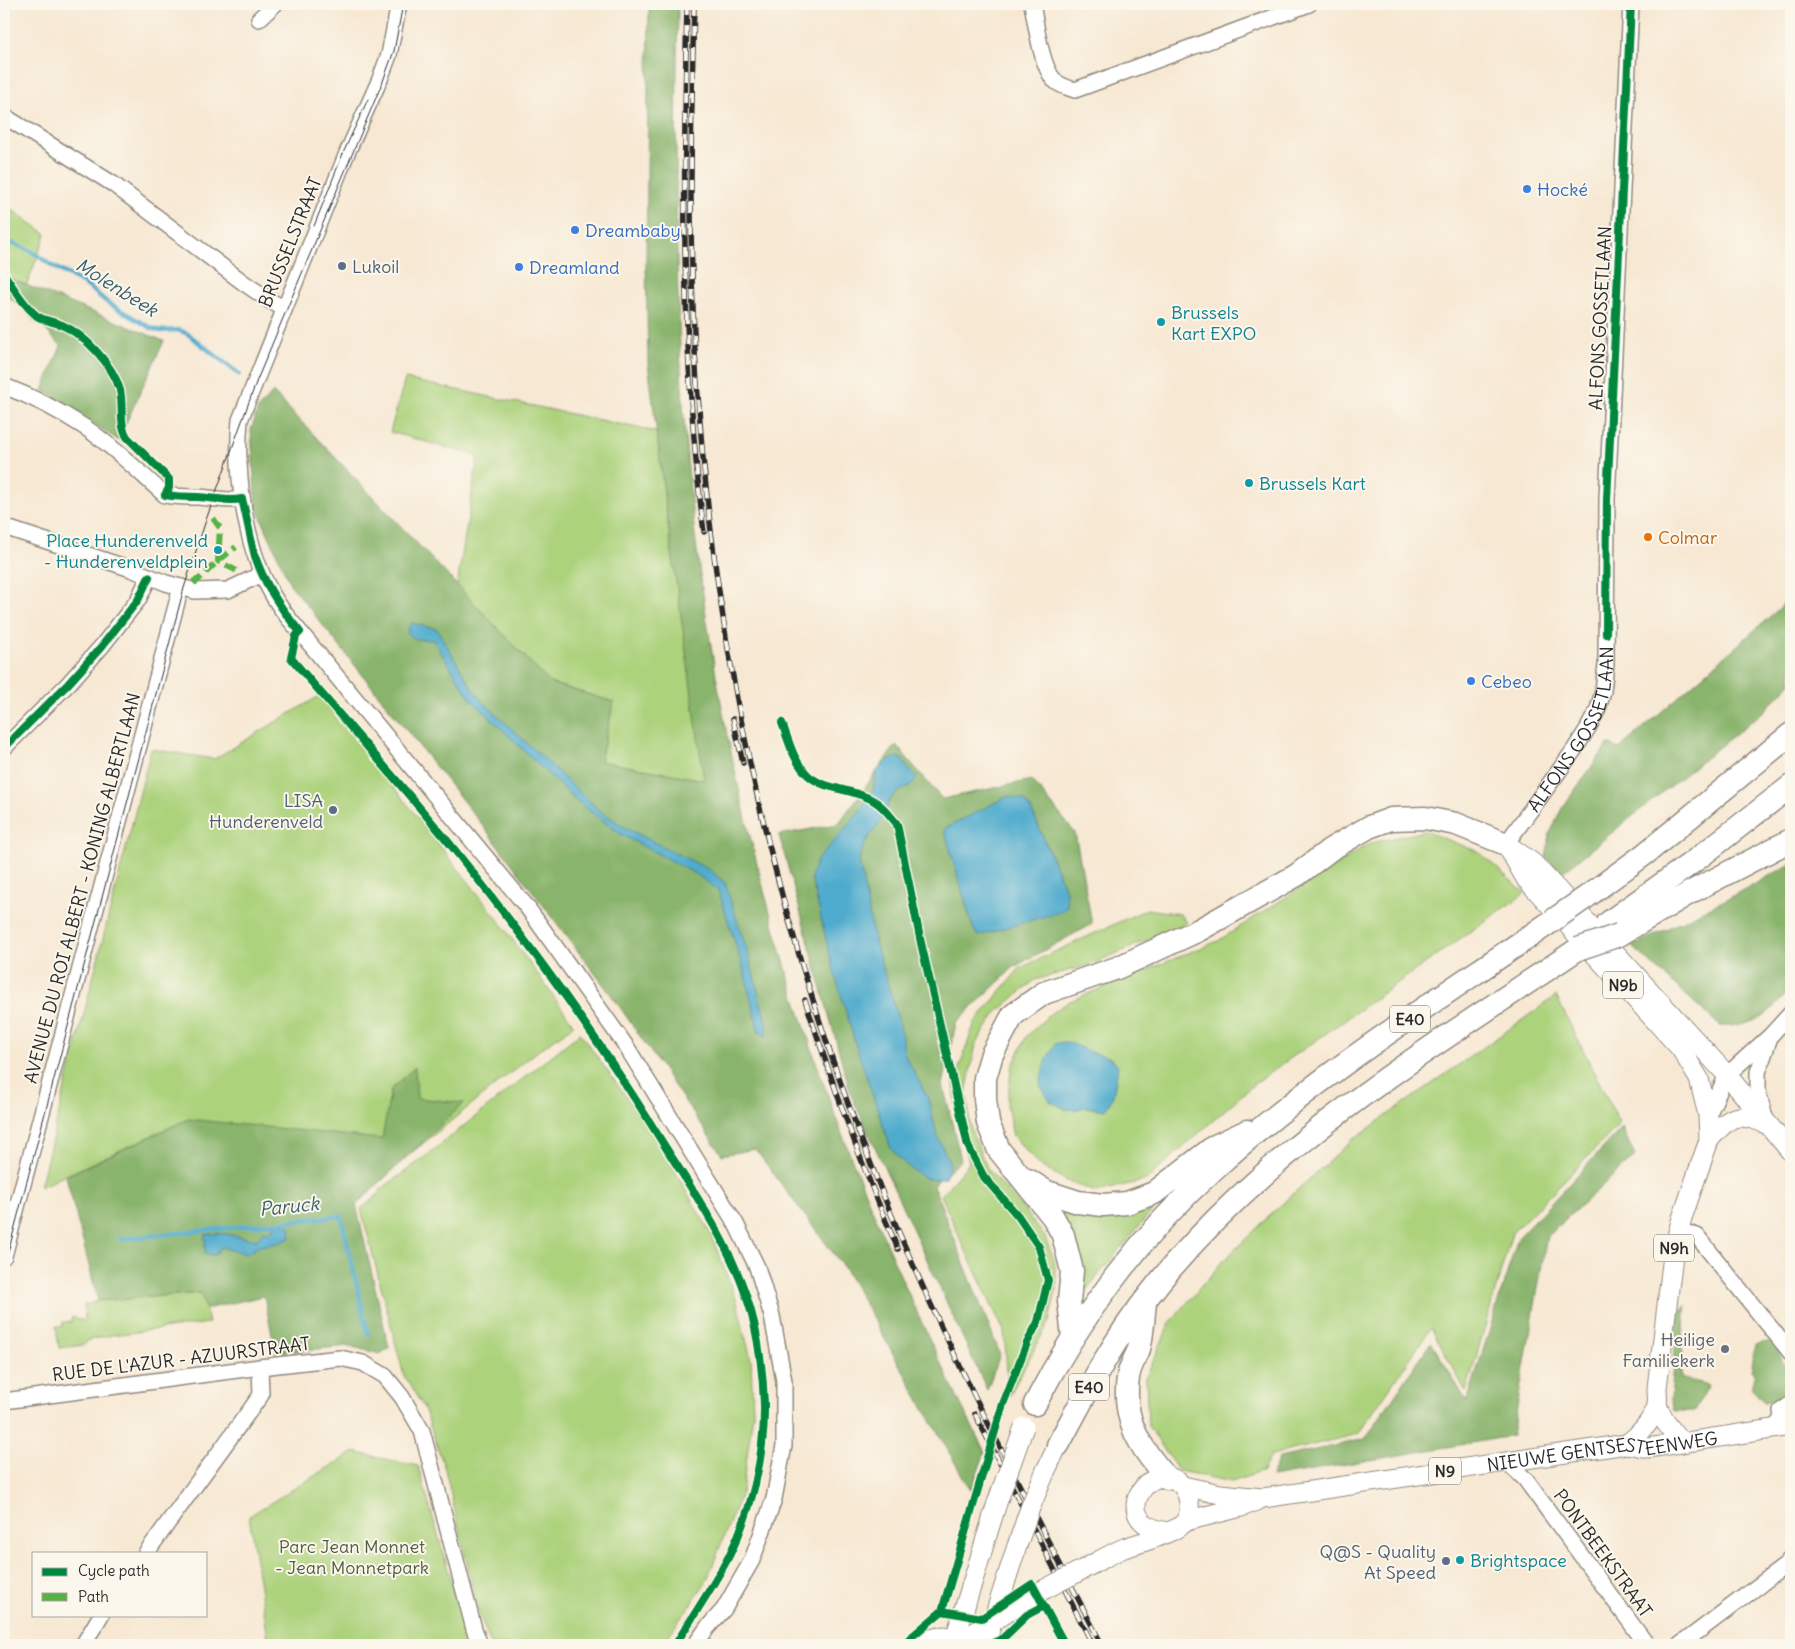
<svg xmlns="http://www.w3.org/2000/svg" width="1795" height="1649" font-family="Delius,sans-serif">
<rect width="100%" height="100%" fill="#fbf7ec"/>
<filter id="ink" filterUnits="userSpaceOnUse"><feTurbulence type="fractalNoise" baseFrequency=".02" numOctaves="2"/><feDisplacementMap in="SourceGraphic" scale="10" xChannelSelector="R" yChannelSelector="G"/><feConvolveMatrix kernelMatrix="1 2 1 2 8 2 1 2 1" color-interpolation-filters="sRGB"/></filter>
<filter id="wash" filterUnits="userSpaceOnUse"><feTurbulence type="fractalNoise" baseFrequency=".0096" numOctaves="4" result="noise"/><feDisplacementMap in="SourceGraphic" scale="20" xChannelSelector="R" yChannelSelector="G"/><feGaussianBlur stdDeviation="1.12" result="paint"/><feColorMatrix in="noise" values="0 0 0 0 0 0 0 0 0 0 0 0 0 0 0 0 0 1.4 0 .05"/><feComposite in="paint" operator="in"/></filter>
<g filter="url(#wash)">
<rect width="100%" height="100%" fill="#f7e8d3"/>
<path fill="#acd27c" stroke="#6c7e54" d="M 4,204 L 46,234 L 23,295 L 4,287 Z
M 405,379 L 657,432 L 666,510 L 705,780 L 600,761 L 614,702 L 550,683 L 457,586 L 478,456 L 390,432 Z
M 321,695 L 497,918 L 574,1025 L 539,1050 L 353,1200 L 188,1119 L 40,1187 L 151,749 L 214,759 Z
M 1425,831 L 1479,852 L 1525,893 L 1254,1084 L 1146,1180 L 1096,1192 L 1073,1184 L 1040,1166 L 1013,1136 L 1007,1105 L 1011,1070 L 1026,1037 L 1050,1014 L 1070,1001 L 1218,941 L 1370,843 Z
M 1147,909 L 1180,914 L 1187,923 L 1092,964 L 1035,980 L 997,1012 L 976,1044 L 966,1093 L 971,1130 L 987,1168 L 1024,1210 L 1045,1237 L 1054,1260 L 1057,1284 L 1049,1322 L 1009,1396 L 1004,1331 L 961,1241 L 941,1195 L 969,1163 L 956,1105 L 954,1083 L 975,1022 L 1020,968 Z
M 1556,996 L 1620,1124 L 1512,1233 L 1466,1392 L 1431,1328 L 1358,1434 L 1271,1455 L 1263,1471 L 1232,1482 L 1179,1471 L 1148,1426 L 1146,1377 L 1170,1323 L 1221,1263 L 1283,1203 L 1351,1141 Z
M 580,1033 L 656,1138 L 711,1234 L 737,1302 L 751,1360 L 753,1413 L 742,1491 L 706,1582 L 662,1645 L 491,1645 L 478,1611 L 445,1469 L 424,1408 L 404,1376 L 361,1209 L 381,1192 L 380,1190 L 430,1153 Z
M 1051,1205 L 1081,1215 L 1130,1215 L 1155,1207 L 1076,1302 Z
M 202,1293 L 209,1323 L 112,1335 L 89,1340 L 84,1345 L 59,1348 L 56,1326 L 62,1327 L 63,1322 L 71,1322 L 72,1317 L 85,1321 L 84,1305 L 98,1301 Z
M 354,1452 L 418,1466 L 470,1645 L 269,1645 L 249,1516 Z"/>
<path fill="#89b46c" stroke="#5a704c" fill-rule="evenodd" d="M 649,4 L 678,4 C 675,170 674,335 691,500 C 712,697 757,893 822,1079 C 867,1207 923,1331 985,1452 L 971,1491 L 845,1269 L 755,1149 L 722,1155 L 615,1000 L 483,826 L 290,584 L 256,506 L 251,430 L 258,409 L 273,392 L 550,683 L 614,702 L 600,761 L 704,780 L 666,510 L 648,362 L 646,265 Z
M 4,276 L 164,341 L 118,440 L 43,390 L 61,346 L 40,324 L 36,323 L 21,305 L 4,295 Z
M 1791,592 L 1791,683 L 1764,711 L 1559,875 L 1546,858 L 1550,833 L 1562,808 L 1608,744 L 1619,749 L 1781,607 Z
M 896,745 L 942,799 L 1032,780 L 1075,833 L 1092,924 L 1014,967 L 956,1023 L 943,1085 L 961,1160 L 933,1185 L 1000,1354 L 987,1390 L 851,1095 L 779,835 L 838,824 ZM 1024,800 L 1032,811 L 1066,891 L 978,936 L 973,928 L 944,829 Z
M 1791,864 L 1791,989 C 1768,1014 1757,1027 1720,1026 L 1632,946 L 1733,896 Z
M 415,1067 L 417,1098 L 464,1103 L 356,1205 L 389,1348 L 380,1354 L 349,1346 L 276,1353 L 264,1296 L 205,1309 L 201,1293 L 98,1301 L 66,1176 L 188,1119 L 382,1139 L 391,1089 Z
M 1622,1128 L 1635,1156 L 1547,1236 L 1512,1436 L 1271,1477 L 1279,1458 L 1365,1439 L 1431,1342 L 1467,1402 L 1518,1238 Z
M 1686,1306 L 1682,1342 L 1681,1378 L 1709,1385 L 1694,1411 L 1674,1411 L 1671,1400 L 1678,1311 Z
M 1775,1341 L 1791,1384 L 1782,1398 L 1764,1402 L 1752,1389 L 1755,1375 L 1751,1370 L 1756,1344 Z"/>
<path fill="#4fabcd" stroke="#3d6b7c" d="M 411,623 L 437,629 L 472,688 L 482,701 L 600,811 L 626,828 L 710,870 L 725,883 L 748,953 L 767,1026 L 766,1036 L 759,1032 L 743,968 L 718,890 L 696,874 L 622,835 L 584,807 L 552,778 L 471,699 L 433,640 L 415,639 L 407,633 Z
M 898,757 C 905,760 904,765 909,769 C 912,773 915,773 917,778 C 911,788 900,789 892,797 C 888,802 887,809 884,815 C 874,833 864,838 859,860 L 874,939 L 900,1025 L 905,1055 L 928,1098 L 937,1135 L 950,1164 L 945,1178 C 939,1179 932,1181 925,1178 C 913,1172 897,1158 890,1146 L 857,1049 L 833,968 L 811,877 L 817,860 L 857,815 L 873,790 L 876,772 L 888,760 Z
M 1008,796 L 1024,800 L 1032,811 L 1066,891 L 1067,906 L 1063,911 L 978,936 L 973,928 L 944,829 Z
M 1056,1043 L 1071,1043 L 1088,1051 L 1109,1057 L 1118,1065 C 1116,1079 1115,1100 1105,1110 L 1085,1107 L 1075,1110 L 1065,1109 L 1050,1101 L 1040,1085 C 1042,1069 1047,1057 1056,1043 Z
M 278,1222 L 291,1227 L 290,1238 L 278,1243 L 260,1246 L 246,1254 L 221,1247 L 215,1255 L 205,1254 L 205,1235 C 224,1230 239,1238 257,1240 L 263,1231 L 270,1232 Z"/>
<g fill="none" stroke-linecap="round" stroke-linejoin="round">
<path stroke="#4fabcd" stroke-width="4.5" d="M 4,240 L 31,251 L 51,265 L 86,285 L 108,303 L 151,328 L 160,331 L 179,330 L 188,334 L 239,374
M 120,1239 L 341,1216 L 368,1334"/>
</g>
</g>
<g filter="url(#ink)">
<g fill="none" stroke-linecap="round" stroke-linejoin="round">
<defs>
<g id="minor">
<path d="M 399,4 L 389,55 L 380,79 L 347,153 L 240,420 C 235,473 245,546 271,592 C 275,600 281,608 286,615 L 527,907 L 626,1046 L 736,1224 L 757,1267 L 772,1316 L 784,1381 L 784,1446 L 781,1461 L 774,1499 L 752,1560 L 724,1609 L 707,1628 L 695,1645"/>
<path d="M 1032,4 C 1036,24 1041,65 1054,80 C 1060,86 1068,88 1075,90 L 1309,4"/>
<path d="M 259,19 L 275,4"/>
<path d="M 4,116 L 113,184 L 244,283 L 272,302 L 284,308"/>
<path d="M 4,386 C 33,397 60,411 86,428 C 114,447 140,473 165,495 C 177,497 187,497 198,497 C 214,498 227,502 242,499"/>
<path d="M 4,527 L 131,569 L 166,583 L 195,591 L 228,590 L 262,574"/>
<path d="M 4,748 L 68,684 L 102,646 L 138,600 L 149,577"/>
<path id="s1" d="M 1506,844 L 1574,750 L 1588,728 L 1598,709 L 1603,691 L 1606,665 L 1607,499 L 1631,4"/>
<path d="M 1708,1115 L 1727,1075 L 1770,1036 L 1791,1013"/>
<path d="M 1765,1118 L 1758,1091 L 1758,1072 L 1770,1037"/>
<path d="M 1679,1230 L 1697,1236 L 1791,1353"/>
<path d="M 4,1256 L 181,587"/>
<path d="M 4,1401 L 260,1367 L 340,1358 L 363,1363 L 385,1376 L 402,1397 L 422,1431 L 474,1629 L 480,1645"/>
<path d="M 1774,1429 L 1782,1418 L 1781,1411 L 1791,1404"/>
<path d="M 1507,1462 L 1525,1479 L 1647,1645"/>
<path d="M 146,1553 L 261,1395 L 260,1367"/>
<path d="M 83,1645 L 101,1615"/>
<path d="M 1680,1645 L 1786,1565 L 1791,1557"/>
</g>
<g id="major">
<path d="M 1506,844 L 1526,879 L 1681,1049 L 1699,1079 L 1708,1115 L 1709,1140 L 1682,1218 L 1674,1247 L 1657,1388 C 1657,1393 1658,1399 1657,1405 C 1654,1419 1638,1436 1627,1444"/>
<path d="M 1512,848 L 1533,863 L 1544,875 L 1727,1075 L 1791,1152"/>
<path d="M 1709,1140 C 1730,1116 1735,1111 1766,1124"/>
<path d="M 1657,1406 L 1666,1423 L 1682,1443"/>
<path d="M 1046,1470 L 1058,1445"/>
<path id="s2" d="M 1183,1486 L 1220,1494 L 1263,1498 L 1627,1444 L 1648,1448 L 1791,1426"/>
<path d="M 1186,1521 L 1241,1507 L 1257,1501"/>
<path d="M 1076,1573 C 1092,1565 1108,1555 1124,1548 C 1140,1543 1172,1534 1184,1523 C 1192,1515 1190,1496 1183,1487 C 1156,1451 1101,1522 1168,1532"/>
<path d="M 913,1645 L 921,1641 L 944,1636 L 952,1645"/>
<path d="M 953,1645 L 997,1503"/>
<path d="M 954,1645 L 1043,1590"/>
<path d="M 985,1645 L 1017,1546"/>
</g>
<path id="highway" d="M 1585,898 L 1645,854 L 1791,734
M 1608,923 L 1697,859 L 1791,786
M 1619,935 L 1691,892 L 1791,840
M 1028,1180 L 1047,1192 L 1078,1202 L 1103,1205 L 1127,1203 L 1154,1193 L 1215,1146 L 1247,1131
M 1145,1303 C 1143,1318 1143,1335 1139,1349 C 1135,1359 1129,1367 1128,1378 C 1122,1420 1140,1448 1167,1478
M 1073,1338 L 1069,1301 L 1072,1271 L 1063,1235 L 1053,1217 L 999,1150 L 988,1123 L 985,1099 L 985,1078 L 992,1054 L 1013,1015 L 1044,993 L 1117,968 L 1199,930 L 1297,875 L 1331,849 L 1369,827 L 1391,819 L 1425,818 L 1456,824 L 1506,844
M 1035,1404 C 1080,1316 1142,1234 1215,1168 C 1318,1074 1438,1000 1552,921
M 1058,1445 C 1085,1395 1111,1344 1146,1299 C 1260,1150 1424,1053 1578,949"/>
</defs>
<use href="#minor" stroke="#918a7f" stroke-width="18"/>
<use href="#major" stroke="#918a7f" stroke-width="21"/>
<use href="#highway" stroke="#918a7f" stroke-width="25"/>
<use href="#minor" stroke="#fff" stroke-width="15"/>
<use href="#major" stroke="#fff" stroke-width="19"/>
<use href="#highway" stroke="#fff" stroke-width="22"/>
<path stroke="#2b2b2b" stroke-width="1" d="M 314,226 L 344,151 L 368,99
M 4,1268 L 184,588 L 207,517 L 257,380 L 383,81 L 394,51 L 403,4"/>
<defs>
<path id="rail" d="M 687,4 C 683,180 681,357 704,532
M 694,4 C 691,130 688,257 697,383 C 715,659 777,931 880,1187 C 944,1345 1024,1494 1102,1645
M 733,719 L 743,763
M 805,1000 C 833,1084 862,1168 898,1249
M 975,1414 L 1093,1645"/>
</defs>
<use href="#rail" stroke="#2b2b2b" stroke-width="5.5"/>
<use href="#rail" stroke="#fbf7ec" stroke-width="4" stroke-dasharray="11" stroke-linecap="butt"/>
<defs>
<path id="major-bridge" d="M 997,1503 L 1024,1427
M 1017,1546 L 1030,1508 L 1046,1470
M 1043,1590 L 1076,1573"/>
<path id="highway-bridge" d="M 1552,921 L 1585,898
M 1578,949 L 1619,935"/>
</defs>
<use href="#major-bridge" stroke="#918a7f" stroke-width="21" stroke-linecap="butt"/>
<use href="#highway-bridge" stroke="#918a7f" stroke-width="25" stroke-linecap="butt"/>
<use href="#major-bridge" stroke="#fff" stroke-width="19"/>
<use href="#highway-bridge" stroke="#fff" stroke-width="22"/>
<path stroke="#56b246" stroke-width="6" stroke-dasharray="12 6" stroke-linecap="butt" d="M 213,518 L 220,528 L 218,561 L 241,573
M 194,578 L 196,582 L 218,561 L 236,547"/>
<defs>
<path id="cycleway" d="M 4,274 C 14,288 23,305 37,316 C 44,321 55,322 62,325 C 85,335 113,365 120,390 C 123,403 120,418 124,431 L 127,437 L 169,479 L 169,488 L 165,495 C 177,497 187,497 198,497 C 214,498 227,502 242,499 C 247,518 250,537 255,556 C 264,584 281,609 300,632 L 296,636 L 291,658 C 344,720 398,781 450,844 C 524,936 594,1032 656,1132 C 693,1192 738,1253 754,1323 C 760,1349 763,1377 764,1404 C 765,1455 752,1510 729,1556 C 713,1587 693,1616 675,1645
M 1606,634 L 1607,499 L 1631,4
M 782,723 C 788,739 793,759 805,772 C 819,789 847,788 866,797 C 880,802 888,813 897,824 L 921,943 L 968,1146 L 984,1177 L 1018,1216 L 1039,1247 L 1048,1280 L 1038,1322 L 1027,1343 L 1003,1404 L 942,1611 L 902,1645
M 4,748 L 68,684 L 102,646 L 138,600 L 149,577
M 942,1611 L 982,1618 L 1032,1584 L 1065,1645
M 989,1645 L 1002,1639 L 1027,1615 L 1044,1606"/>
</defs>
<use href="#cycleway" stroke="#fbf7ec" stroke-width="11"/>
<use href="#cycleway" stroke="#00873e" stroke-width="8"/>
</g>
</g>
<g fill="#3f7fe0" stroke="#fbf7ec" stroke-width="2">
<circle cx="1527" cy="189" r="5"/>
<circle cx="575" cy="230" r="5"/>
<circle cx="519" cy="267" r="5"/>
<circle cx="1471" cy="681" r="5"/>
</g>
<g fill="#5c6f8a" stroke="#fbf7ec" stroke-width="2">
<circle cx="342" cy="266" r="5"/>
<circle cx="333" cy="810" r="5"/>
<circle cx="1446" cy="1561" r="5"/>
</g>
<g fill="#0f9aa8" stroke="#fbf7ec" stroke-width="2">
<circle cx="1161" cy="322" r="5"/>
<circle cx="1249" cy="483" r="5"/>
<circle cx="218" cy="550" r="5"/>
<circle cx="1460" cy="1560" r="5"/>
</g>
<circle fill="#e8710a" stroke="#fbf7ec" stroke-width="2" cx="1648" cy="537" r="5"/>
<circle fill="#6b7280" stroke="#fbf7ec" stroke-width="2" cx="1725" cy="1349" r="5"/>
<g text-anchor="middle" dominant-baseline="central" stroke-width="4" stroke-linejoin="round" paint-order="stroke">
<g fill="#fbf7ec" stroke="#696865" stroke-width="1">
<rect x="1603" y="971.5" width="40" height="27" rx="4"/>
<rect x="1390" y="1005.5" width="40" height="27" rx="4"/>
<rect x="1654" y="1234.5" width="40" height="27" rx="4"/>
<rect x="1069" y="1373.5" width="40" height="27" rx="4"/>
<rect x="1429" y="1457.5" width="32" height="27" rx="4"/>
</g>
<g font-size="16" font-weight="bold" fill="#2b2b2b">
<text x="1623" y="985">N9b</text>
<text x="1410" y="1019">E40</text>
<text x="1674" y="1248">N9h</text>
<text x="1089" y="1387">E40</text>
<text x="1445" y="1471">N9</text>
</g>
<g font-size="18" fill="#366cbe" stroke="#fbf7ec" text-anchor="start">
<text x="1537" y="189">Hocké</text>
<text x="585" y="230">Dreambaby</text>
<text x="529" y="267">Dreamland</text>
<text x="1481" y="681">Cebeo</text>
</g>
<g font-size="18" fill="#2b2b2b" stroke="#fbf7ec">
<text transform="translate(290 242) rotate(-68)">BRUSSELSTRAAT</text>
<text transform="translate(1600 318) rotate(-87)">ALFONS GOSSETLAAN</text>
<text stroke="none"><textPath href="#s1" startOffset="135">ALFONS GOSSETLAAN</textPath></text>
<text transform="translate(82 888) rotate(-75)">AVENUE DU ROI ALBERT - KONING ALBERTLAAN</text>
<text transform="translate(181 1359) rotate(-7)">RUE DE L'AZUR - AZUURSTRAAT</text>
<text stroke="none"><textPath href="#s2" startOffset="424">NIEUWE GENTSESTEENWEG</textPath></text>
<text transform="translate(1603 1553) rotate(54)">PONTBEEKSTRAAT</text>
</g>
<g font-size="18" fill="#4e5e75" stroke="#fbf7ec" text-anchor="end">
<text x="352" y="266" text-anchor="start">Lukoil</text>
<text x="323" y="800">LISA<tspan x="323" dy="21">Hunderenveld</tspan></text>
<text x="1436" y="1551">Q@S - Quality<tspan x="1436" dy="21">At Speed</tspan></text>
</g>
<g font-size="18" fill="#0d838f" stroke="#fbf7ec" text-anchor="start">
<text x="1171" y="312">Brussels<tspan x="1171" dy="21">Kart EXPO</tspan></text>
<text x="1259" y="483">Brussels Kart</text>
<text x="208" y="540" text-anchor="end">Place Hunderenveld<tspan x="208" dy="21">- Hunderenveldplein</tspan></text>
<text x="1470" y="1560">Brightspace</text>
</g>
<g font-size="18" fill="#c56008" stroke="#fbf7ec" text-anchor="start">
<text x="1658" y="537">Colmar</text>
</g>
<g font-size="18" fill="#5b616d" stroke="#fbf7ec" text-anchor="end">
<text x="1715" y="1339">Heilige<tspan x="1715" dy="21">Familiekerk</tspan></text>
</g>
<g font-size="18" fill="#525d43" stroke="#fbf7ec">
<text x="352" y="1546">Parc Jean Monnet<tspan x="352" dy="21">- Jean Monnetpark</tspan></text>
</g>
<g font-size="19" font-style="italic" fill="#395e6c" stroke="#fbf7ec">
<text transform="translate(117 287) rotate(32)">Molenbeek</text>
<text transform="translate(289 1206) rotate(-6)">Paruck</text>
</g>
</g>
<rect width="1795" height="1649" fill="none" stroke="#fbf7ec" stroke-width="20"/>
<rect x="32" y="1552" width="175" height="65" fill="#fbf7ec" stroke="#a8a59f"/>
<rect x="42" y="1568" width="25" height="8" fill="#00873e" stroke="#a8a59f"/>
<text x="78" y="1576" font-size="15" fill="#2b2b2b">Cycle path</text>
<rect x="42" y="1593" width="25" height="8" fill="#56b246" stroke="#a8a59f"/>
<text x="78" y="1602" font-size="15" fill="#2b2b2b">Path</text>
</svg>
